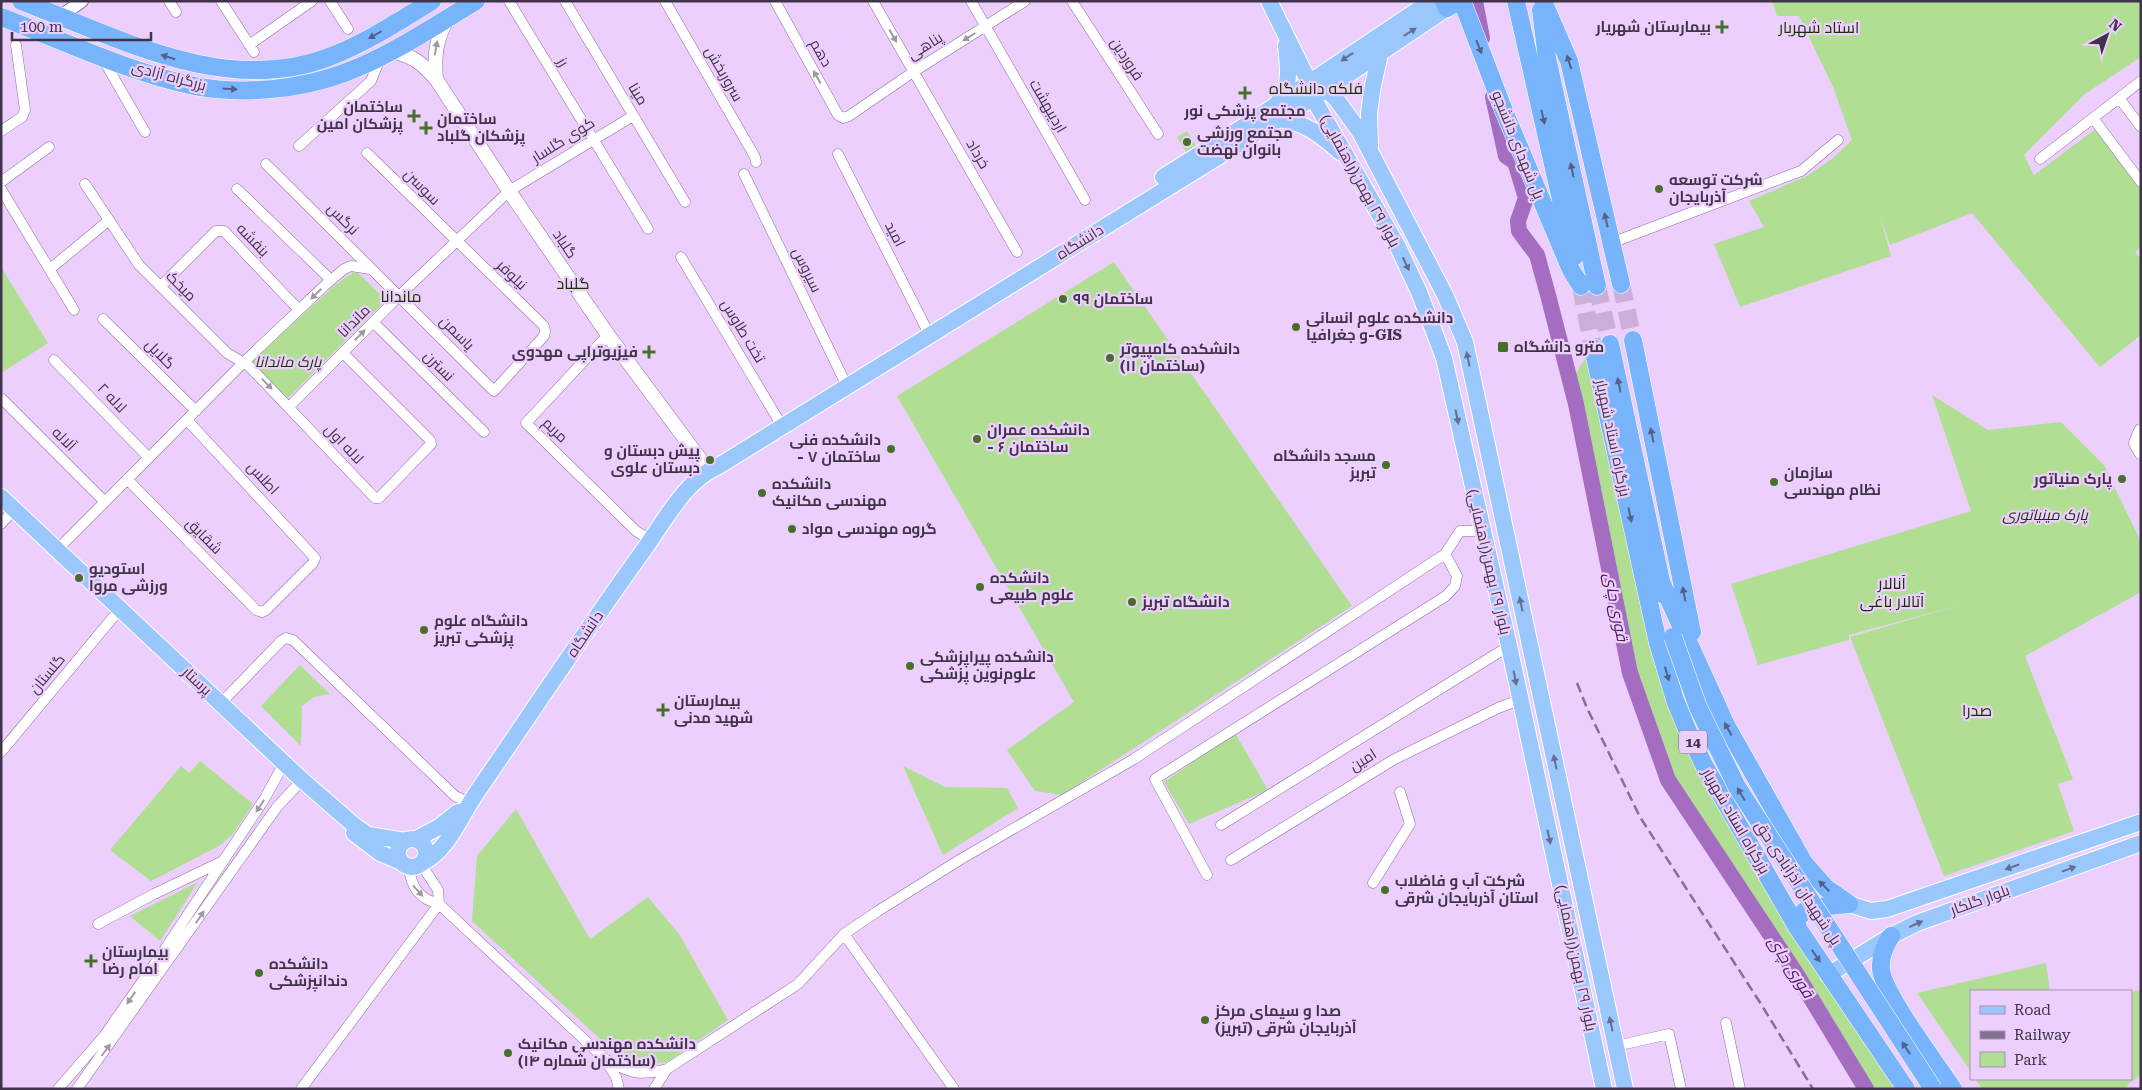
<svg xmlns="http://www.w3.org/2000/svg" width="2142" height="1090" font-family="'Roboto Serif',Cairo,serif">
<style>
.green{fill:#b0df93}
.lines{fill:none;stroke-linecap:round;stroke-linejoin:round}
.river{stroke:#a56dc1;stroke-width:16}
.trunk-tunnel{stroke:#cab0d8;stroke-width:18;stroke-dasharray:18 9;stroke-linecap:butt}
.minor-casing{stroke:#8d6c9e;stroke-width:11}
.tertiary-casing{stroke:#8d6c9e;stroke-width:14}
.secondary-casing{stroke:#8d6c9e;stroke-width:15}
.primary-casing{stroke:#fff;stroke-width:18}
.trunk-casing{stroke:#fff;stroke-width:19}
.minor{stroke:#fff;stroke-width:10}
.tertiary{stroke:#fff;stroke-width:12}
.secondary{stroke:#fff;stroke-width:14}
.primary{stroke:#9ac7fc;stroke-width:16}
.trunk{stroke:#78b4fb;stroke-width:18}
.rail{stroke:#84708f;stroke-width:2.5;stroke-dasharray:10 5;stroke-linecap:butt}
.trunk-bridge-casing{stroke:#fff;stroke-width:19;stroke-linecap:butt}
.trunk-bridge{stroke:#78b4fb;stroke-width:18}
.oneway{fill:#656e91}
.oneway2{fill:#546087}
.oneway3{fill:#a099a4}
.poi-dot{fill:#486f2a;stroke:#eccffc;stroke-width:2}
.labels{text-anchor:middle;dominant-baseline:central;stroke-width:4.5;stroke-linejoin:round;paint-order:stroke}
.shield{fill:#eccffc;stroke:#74627f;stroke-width:1}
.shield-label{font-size:14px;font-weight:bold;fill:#413349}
.poi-label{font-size:15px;font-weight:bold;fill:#413349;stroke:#eccffc;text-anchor:start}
.street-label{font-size:15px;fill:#413349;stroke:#eccffc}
.park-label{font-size:15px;font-style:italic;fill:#1b300a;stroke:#eccffc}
.neighbourhood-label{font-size:16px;fill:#173100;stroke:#eccffc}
.water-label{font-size:16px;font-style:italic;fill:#4a1260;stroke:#eccffc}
</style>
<rect width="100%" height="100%" fill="#eccffc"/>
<!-- green -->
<path class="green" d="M1772,1H2141V57L2085,94L2024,155L2034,175L2097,128L2141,189V247L2135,252L2141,259V335L2100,367L1972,213L1890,245L1880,217L1891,256L1740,307L1714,244L1764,227L1749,201L1807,176L1833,158L1852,140L1833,87L1799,16H1777Z
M1187,131L1197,147L1187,154L1177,137Z
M1114,262L1352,606L1062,795L1035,791L1007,750L1074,702L897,396Z
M1,267L48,343L1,373Z
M353,272L358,273L386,300L288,398L251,362L333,287Z
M1586,357L1594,378L1659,674L1900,1089H1870L1669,771L1634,674L1574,376Z
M1932,395L1988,430L2061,422L2104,465L2141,542V592L2025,656L2073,779L2058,784L2074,831L1944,876L1850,637L1960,605L1849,635V640L1758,665L1731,584L1971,511Z
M300,665L330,694L314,697L302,706L301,746L261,706Z
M1235,733L1268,790L1189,824L1164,782Z
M200,761L253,804L233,834L219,846L151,881L110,850L181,766L189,773Z
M903,766L945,787L1007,788L1018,808L943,855Z
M516,809L590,939L648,897L679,934L728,1020L667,1062L637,1065L611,1049L472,921L477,856Z
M198,882L160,941L130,916Z
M2046,963L2050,991H1971V1072L1917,993Z
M2141,990V1075L2128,1084L2127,1089H1982L1975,1079H2131V992Z"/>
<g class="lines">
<!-- river -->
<path class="river" d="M1475,1L1482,38
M1493,97L1506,156L1515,162L1526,198L1518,221L1519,231L1537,255L1548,295L1576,404L1630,673L1668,780L1797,975L1866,1089"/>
<!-- trunk-tunnel -->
<path class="trunk-tunnel" d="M1621,284L1633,340
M1581,286L1593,348
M1597,286L1610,344"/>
<defs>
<path id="minor" d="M169,1L176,12
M221,1L254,52
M330,1L348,29
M509,1L648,229
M565,1L685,202
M665,1L755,157L756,162
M775,1L838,115L843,118L849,116L913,72L1025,1
M873,1L1017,252
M971,1L1085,200
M1072,1L1158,134
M249,45L312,1
M103,59L145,132
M2119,98L2141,127
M2093,118L2141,182
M1,131L22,117L25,110L16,45
M299,146L371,81L381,56
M838,154L926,328
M2040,159L2141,81
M266,164L494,391L544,336L545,331L544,326L367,153
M744,174L844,380
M1,182L49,147
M85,184L139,265L227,353L249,366L375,498H379L428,447L431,444L430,440L343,353
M1,189L74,310
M237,189L331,280
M1611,243L1801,171L1838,140
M681,257L779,421
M50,269L108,221
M161,286L216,231H224L299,310
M103,319L196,411
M373,322L484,432
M608,335L526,423L636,531L651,540
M54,360L149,458
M1,398L105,502
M289,407L399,296L509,191L633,116
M127,479L256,610L262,612L266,610L313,563L315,558L187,420
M1,524L9,515
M57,550L244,362L324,286L344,269L351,266L370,269
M221,703L281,641L286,638L293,640L455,796L469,803
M1,752L115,615
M1221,825L1509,646
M1231,860L1393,760L1498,708L1519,700
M421,864L438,890L439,904
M409,867C411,887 419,899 439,904L604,1058L616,1077L619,1089
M1207,875L1155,779L1446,596L1455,586L1457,576L1445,554
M1373,883L1410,824L1400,792
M98,924L154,894L223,861
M844,934L954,1089
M1726,1023L1740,1089
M1616,1046L1669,1034L1681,1089
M607,1060C631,1074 640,1076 667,1069
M58,1089L104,1036L165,949L265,798L284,763
M77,1089L277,807L302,780
M301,1089L439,904
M654,1089L667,1069L798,984L844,934L878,911L961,859L1134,759L1445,554L1460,531H1482"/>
<path id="tertiary" d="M61,16L82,1"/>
<path id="secondary" d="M392,51C414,57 421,62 436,79L509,191L608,335L709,471
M436,79C434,54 436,41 447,19
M2141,431L2136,443L2141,452"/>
<path id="primary" d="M1269,1L1309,82L1313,98L1398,247L1419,292L1444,358L1509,646L1604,1089
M1316,85L1326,89L1337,100L1360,132L1445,295L1465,342L1625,1089
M1278,102C1292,85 1288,66 1286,45
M1277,119C1303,121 1321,135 1340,152
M1370,146L1369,113L1373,85L1381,50
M1163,177L1246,125L1431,1
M1,497L302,780L355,826L368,835L405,841
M354,833L380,853L401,862
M398 853a14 14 0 1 1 28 0a14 14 0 1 1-28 0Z
M416,839L439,827L458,812
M422,863C448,851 461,815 477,792C532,712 586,630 643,551C662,525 686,479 717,467L1313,98L1447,8
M1849,904L1871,911L1887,909L2141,822
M1828,975L1891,936L1917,923L2141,843"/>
<path id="trunk" d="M21,1C117,37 225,97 329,57C366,43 399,21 432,1
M1444,1L1447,8L1459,1
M1462,1L1504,111L1571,270L1581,286
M1516,1L1574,257
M1543,1L1569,61L1621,284
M1541,10L1547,58L1597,286
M1,17C61,40 131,73 194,86C242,95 300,90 347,72C392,55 434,26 476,1
M1633,340L1692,632
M1610,344L1664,595
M1593,348L1658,643L1675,700L1689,734L1704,765L1797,927L1906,1089
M1662,584L1726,725L1804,863L1826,888L1849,904
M1797,927V918L1808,908L1849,904
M1891,936C1885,946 1880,956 1881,969C1883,994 1937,1064 1953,1089"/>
</defs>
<!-- minor casing -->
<use href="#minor" class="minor-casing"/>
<!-- tertiary casing -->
<use href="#tertiary" class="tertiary-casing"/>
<!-- secondary casing -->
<use href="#secondary" class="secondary-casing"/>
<!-- primary casing -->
<use href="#primary" class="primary-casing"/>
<!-- trunk casing -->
<use href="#trunk" class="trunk-casing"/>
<!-- minor -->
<use href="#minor" class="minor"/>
<!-- tertiary -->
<use href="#tertiary" class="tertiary"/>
<!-- secondary -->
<use href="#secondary" class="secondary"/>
<!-- primary -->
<use href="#primary" class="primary"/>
<!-- trunk -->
<use href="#trunk" class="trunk"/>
<!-- rail -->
<path class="rail" d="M1577,683L1587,708L1640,817L1761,1004L1813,1089"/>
<defs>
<path id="trunk-bridge" d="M1673,637L1698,707L1737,787L1933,1089"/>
</defs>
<!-- trunk-bridge casing -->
<use href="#trunk-bridge" class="trunk-bridge-casing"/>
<!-- trunk-bridge -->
<use href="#trunk-bridge" class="trunk-bridge"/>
</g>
<!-- one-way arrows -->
<defs><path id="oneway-solid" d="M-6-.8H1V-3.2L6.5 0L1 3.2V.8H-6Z" transform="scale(1.25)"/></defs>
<g class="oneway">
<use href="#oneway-solid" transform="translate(1410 32) rotate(-32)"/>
<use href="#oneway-solid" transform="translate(1347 57) rotate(146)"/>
<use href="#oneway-solid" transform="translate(1406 264) rotate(65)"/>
<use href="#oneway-solid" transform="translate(1468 359) rotate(-102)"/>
<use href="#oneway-solid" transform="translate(1457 417) rotate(78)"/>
<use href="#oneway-solid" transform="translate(1521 604) rotate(-102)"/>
<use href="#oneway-solid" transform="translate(1515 678) rotate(79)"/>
<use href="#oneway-solid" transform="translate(1555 762) rotate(-102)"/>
<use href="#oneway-solid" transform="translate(1549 837) rotate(78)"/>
<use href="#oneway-solid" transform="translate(2012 867) rotate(161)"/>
<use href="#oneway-solid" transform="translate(2069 869) rotate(-20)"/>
<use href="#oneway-solid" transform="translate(1916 924) rotate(-24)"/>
<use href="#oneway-solid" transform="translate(1611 1024) rotate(-102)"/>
</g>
<g class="oneway2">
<use href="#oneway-solid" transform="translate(375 35) rotate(150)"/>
<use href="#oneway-solid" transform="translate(1479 47) rotate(69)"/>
<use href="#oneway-solid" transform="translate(168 57) rotate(-163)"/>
<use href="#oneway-solid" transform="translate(1569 62) rotate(-108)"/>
<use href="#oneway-solid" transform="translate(230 89) rotate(3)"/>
<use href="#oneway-solid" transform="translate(1543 117) rotate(77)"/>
<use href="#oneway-solid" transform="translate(1572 170) rotate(-102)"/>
<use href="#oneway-solid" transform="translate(1606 220) rotate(-103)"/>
<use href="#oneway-solid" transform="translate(1619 385) rotate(-102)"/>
<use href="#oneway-solid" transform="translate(1652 435) rotate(-102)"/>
<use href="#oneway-solid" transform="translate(1630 515) rotate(78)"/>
<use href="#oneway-solid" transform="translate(1684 594) rotate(-101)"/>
<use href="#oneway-solid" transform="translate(1667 674) rotate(74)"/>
<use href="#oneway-solid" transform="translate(1728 729) rotate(-119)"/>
<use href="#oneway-solid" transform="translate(1741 794) rotate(-121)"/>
<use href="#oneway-solid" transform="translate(1824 886) rotate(-135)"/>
<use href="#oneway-solid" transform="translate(1816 956) rotate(56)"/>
<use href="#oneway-solid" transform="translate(1906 1048) rotate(-123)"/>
</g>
<g class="oneway3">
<use href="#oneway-solid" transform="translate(893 36) rotate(60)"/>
<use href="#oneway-solid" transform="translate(969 37) rotate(148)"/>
<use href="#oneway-solid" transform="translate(436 48) rotate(-80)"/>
<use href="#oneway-solid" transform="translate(817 77) rotate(-119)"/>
<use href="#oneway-solid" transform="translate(316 294) rotate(136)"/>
<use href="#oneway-solid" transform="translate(360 335) rotate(-45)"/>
<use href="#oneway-solid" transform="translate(267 384) rotate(46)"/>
<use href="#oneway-solid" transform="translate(260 806) rotate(123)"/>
<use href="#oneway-solid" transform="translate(418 891) rotate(48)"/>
<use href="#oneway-solid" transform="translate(200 917) rotate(-56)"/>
<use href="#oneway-solid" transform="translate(131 998) rotate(125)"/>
<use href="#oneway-solid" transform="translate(106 1050) rotate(-53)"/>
</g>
<!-- markers -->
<g class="poi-dot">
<path d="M1719.5 19.5h5v5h5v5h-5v5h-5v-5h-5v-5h5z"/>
<path d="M1242.5 85.5h5v5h5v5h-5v5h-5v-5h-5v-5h5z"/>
<path d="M411.5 108.5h5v5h5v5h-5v5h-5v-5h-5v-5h5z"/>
<path d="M423.5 120.5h5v5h5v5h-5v5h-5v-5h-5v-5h5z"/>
<circle cx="1187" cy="142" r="5"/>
<circle cx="1659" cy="189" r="5"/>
<circle cx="1063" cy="299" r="5"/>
<circle cx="1296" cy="327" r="5"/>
<rect x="1497" y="341" width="12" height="12" rx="2.5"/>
<path d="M646.5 344.5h5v5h5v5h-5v5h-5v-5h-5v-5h5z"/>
<circle cx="1110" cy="358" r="5"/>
<circle cx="977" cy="439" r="5"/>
<circle cx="891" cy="449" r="5"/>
<circle cx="710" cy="460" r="5"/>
<circle cx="1386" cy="465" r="5"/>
<circle cx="2122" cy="479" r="5"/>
<circle cx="1774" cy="482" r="5"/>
<circle cx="762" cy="493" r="5"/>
<circle cx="792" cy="529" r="5"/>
<circle cx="79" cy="578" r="5"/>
<circle cx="980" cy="587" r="5"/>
<circle cx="1132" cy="602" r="5"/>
<circle cx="424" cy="630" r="5"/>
<circle cx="910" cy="666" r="5"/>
<path d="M660.5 702.5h5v5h5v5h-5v5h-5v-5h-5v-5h5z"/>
<circle cx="1385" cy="890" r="5"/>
<path d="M88.5 953.5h5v5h5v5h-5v5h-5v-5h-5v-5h5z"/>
<circle cx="259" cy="973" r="5"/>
<circle cx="1205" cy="1020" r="5"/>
<circle cx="508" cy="1053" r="5"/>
</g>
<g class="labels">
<!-- shield labels -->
<rect class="shield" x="1679" y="730.5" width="28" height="23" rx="4"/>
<g class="shield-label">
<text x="1693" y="742">14</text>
</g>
<!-- poi labels -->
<g class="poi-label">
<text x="1711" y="27" text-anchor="end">بیمارستان شهریار</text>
<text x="403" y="107" text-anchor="end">ساختمان<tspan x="403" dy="17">پزشکان امین</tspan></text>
<text x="1245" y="111" text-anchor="middle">مجتمع پزشکی نور</text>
<text x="437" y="119">ساختمان<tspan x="437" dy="17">پزشکان گلباد</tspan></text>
<text x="1197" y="133">مجتمع ورزشی<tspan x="1197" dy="17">بانوان نهضت</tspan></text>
<text x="1669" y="180">شرکت توسعه<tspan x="1669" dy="17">آذربایجان</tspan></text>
<text x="1073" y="299">ساختمان ۹۹</text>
<text x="1306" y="318">دانشکده علوم انسانی<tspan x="1306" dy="17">و جغرافیا-GIS</tspan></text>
<text x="1514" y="347">مترو دانشگاه</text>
<text x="1120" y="349">دانشکده کامپیوتر<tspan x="1120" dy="17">(ساختمان ۱۱)</tspan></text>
<text x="638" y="352" text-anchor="end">فیزیوتراپی مهدوی</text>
<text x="987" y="430">دانشکده عمران<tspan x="987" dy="17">- ساختمان ۶</tspan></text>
<text x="881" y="440" text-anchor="end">دانشکده فنی<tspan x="881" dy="17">- ساختمان ۷</tspan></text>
<text x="700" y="451" text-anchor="end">پیش دبستان و<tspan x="700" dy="17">دبستان علوی</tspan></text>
<text x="1376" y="456" text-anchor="end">مسجد دانشگاه<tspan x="1376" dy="17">تبربز</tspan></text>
<text x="1784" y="473">سازمان<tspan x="1784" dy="17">نظام مهندسی</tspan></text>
<text x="2112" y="479" text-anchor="end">پارک منیاتور</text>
<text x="772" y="484">دانشکده<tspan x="772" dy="17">مهندسی مکانیک</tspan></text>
<text x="802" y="529">گروه مهندسی مواد</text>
<text x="89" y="569">استودیو<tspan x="89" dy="17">ورزشی مروا</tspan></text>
<text x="990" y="578">دانشکده<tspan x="990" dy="17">علوم طبیعی</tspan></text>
<text x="1142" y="602">دانشگاه تبریز</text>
<text x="434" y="621">دانشگاه علوم<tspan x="434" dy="17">پزشکی تبریز</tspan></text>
<text x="920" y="657">دانشکده پیراپزشکی<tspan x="920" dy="17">علوم‌نوین پزشکی</tspan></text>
<text x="674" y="701">بیمارستان<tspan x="674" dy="17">شهید مدنی</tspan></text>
<text x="1395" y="881">شرکت آب و فاضلاب<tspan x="1395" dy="17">استان آذربایجان شرقی</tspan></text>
<text x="102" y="952">بیمارستان<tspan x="102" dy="17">امام رضا</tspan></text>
<text x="269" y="964">دانشکده<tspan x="269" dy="17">دندانپزشکی</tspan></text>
<text x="1215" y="1011">صدا و سیمای مرکز<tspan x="1215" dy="17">آذربایجان شرقی (تبریز)</tspan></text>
<text x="518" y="1044">دانشکده مهندسی مکانیک<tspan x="518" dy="17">(ساختمان شماره ۱۴)</tspan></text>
</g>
<!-- street labels -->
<g class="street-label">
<text transform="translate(925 46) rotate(-32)">پناهی</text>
<text transform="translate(821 53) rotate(61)">دهم</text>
<text transform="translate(1127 59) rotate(57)">فروردین</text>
<text transform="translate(563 62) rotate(59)">رز</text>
<text transform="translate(724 74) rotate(60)">سروربخش</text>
<text transform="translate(169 76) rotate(15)">بزرگراه آزادی</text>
<text transform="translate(638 94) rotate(59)">مینا</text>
<text transform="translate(1048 106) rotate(60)">اردیبهشت</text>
<text transform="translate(563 140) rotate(-32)">کوی گلسار</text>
<text transform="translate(1518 145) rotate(68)">پل شهدای دانشجو</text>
<text transform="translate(978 154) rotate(60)">خرداد</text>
<text transform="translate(1360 181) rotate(61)">بلوار ٢٩ بهمن(راهنمایی)</text>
<text transform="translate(422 187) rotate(45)">سوسن</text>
<text transform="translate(343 219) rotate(45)">نرگس</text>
<text transform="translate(895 234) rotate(63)">امید</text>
<text transform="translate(253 240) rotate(46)">بنفشه</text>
<text transform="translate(1080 242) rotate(-32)">دانشگاه</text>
<text transform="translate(565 244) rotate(56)">گلباد</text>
<text transform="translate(807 270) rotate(64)">سیروس</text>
<text transform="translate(512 275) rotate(44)">نیلوفر</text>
<text transform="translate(181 286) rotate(45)">میخک</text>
<text transform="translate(354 321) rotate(-45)">ماندانا</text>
<text transform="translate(743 331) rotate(59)">تخت طاوس</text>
<text transform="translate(457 333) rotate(45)">یاسمن</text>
<text transform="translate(160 354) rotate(45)">گلایل</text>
<text transform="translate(439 366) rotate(45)">نسترن</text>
<text transform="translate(112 398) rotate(46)">لاله ۲</text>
<text transform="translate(555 430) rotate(44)">مریم</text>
<text transform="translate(1613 438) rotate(78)">بزرگراه استاد شهریار</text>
<text transform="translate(64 439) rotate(45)">آلاله</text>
<text transform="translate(344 444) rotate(46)">لاله اول</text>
<text transform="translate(263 478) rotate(47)">اطلس</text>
<text transform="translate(204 536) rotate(45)">شقایق</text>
<text transform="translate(1489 562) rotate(77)">بلوار ٢٩ بهمن(راهنمایی)</text>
<text transform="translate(585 634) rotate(-56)">دانشگاه</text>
<text transform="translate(47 674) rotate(-50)">گلستان</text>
<text transform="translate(197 681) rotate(43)">پرستار</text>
<text transform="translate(1363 760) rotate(-32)">امین</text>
<text transform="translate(1736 821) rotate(60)">بزرگراه استاد شهریار</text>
<text transform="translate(1798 883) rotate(57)">پل شهیدان آذرآبادی حق</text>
<text transform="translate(1980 900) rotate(-20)">بلوار گلکار</text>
<text transform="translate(1576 958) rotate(78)">بلوار ٢٩ بهمن(راهنمایی)</text>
</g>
<!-- park labels -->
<g class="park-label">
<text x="288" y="362">پارک ماندانا</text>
<text x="2045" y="515">پارک مینیاتوری</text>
</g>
<!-- neighbourhood labels -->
<g class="neighbourhood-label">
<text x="1819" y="27">استاد شهریار</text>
<text x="1316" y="88">فلکه دانشگاه</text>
<text x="573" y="283">گلباد</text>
<text x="401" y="296">ماندانا</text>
<text x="1892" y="583">آنالار<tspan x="1892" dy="18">آتالار باغی</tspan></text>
<text x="1977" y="710">صدرا</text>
</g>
<!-- water labels -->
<g class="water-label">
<text transform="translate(1616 607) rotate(79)">قوری چای</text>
<text transform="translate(1791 967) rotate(57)">قوری چای</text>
</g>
</g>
<!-- border -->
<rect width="2142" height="1090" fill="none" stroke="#413349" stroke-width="5"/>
<!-- legend -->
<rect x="1970" y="990" width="162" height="90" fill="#eccffc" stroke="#a891b4"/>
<rect x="1980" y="1006" width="25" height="8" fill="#9ac7fc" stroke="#a891b4"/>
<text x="2014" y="1015" font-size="15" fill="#413349">Road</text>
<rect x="1980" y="1031" width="25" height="8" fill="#84708f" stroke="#a891b4"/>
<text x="2014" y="1040" font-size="15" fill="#413349">Railway</text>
<rect x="1980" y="1052" width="25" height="15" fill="#b0df93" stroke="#a891b4"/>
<text x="2014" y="1065" font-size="15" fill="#413349">Park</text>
<!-- north arrow -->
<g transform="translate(2107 35) rotate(40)" stroke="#eccffc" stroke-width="4" paint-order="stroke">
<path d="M0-4L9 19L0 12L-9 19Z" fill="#413349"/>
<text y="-8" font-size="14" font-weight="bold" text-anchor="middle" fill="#413349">N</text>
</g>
<!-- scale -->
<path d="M12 32v8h139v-8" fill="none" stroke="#413349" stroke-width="2.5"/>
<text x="20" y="32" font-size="15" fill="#413349" stroke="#eccffc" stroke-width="4" paint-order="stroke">100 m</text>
</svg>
